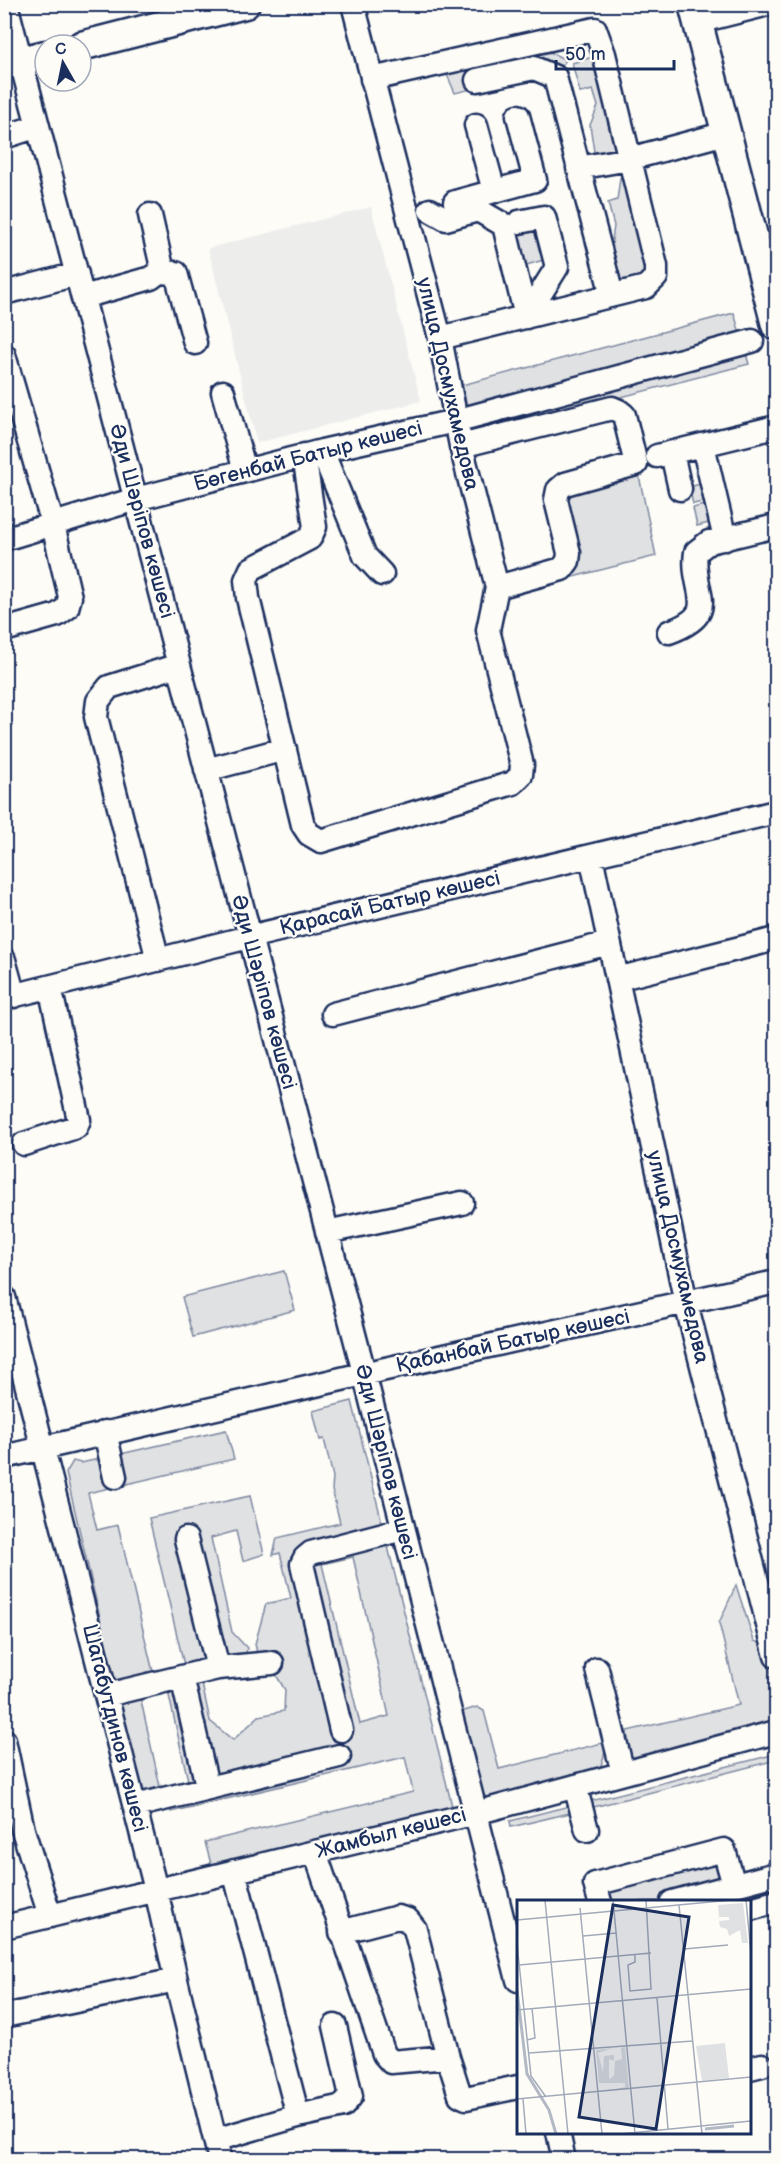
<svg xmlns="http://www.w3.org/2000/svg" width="781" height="2164" font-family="'Balsamiq Sans',sans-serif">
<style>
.built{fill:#edeeec}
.green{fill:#e0e1e3;stroke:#7e88a0;stroke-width:1.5;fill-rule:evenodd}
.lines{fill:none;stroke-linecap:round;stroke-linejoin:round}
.minor-casing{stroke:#1b2f5e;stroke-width:27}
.major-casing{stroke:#1b2f5e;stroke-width:33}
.minor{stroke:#fdfcf7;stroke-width:22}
.major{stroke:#fdfcf7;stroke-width:28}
.labels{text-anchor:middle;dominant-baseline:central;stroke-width:4.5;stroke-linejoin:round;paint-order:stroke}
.street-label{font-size:21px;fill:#1b2f5e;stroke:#fdfcf7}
.inset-river{fill:none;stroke:#b3b8c5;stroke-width:3}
.inset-road{fill:none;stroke:#a3aaba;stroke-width:1.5}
.view{fill:#1b2f5e;fill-opacity:0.15;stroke:#1b2f5e;stroke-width:3}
.inset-edge{fill:none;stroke:#1b2f5e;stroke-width:3}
</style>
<rect width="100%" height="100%" fill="#fdfcf7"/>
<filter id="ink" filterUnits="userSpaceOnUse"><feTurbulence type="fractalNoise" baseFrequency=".0167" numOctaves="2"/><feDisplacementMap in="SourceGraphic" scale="12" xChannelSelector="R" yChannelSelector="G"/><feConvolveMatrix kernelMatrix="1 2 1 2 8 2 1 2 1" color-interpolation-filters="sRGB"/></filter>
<g filter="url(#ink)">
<!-- built -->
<path class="built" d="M371,207L421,401L257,443L208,248Z"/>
<!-- green -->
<path class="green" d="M548,51L566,60L551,79L534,73L533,56Z
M504,56L502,82L455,93L445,70Z
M596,56L622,153L595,158L590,125L598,106L593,90L580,93L572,63Z
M638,166L650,278L626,285L615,273L611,247L614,226L608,203L617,200L620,178Z
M538,229L547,259L523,266L515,236Z
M734,313L749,364L474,435L462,385Z
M638,471L656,556L561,580L566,506L569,489Z
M704,483L708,501L693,504L689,487Z
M708,504L713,522L697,526L693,508Z
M284,1271L295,1310L193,1337L182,1297Z
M352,1401L453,1810L211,1864L205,1842L413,1792L405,1757L171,1812L161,1791L147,1797L138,1779L66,1473L73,1461L81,1463L226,1430L234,1459L88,1493L97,1530L118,1525L153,1672L184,1665L149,1518L250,1496L264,1554L243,1561L236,1531L211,1538L232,1632L247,1648C242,1679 227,1676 202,1684L210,1721L233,1740L259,1716L284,1711L285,1690L275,1673L258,1657L255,1644L266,1604L291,1598L280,1553L273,1555L277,1538L340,1523L332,1490L333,1477L324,1439L320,1440L313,1411ZM353,1557L389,1716L360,1724L322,1564ZM168,1691L189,1785L161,1791L140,1696Z
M736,1585L754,1641L763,1644L776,1692V1721L630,1759L627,1731L739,1705L719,1623Z
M477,1707L484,1711L499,1769L606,1742L604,1756L599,1771L499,1797L488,1798L482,1794L458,1713Z
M776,1754V1760L586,1809L587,1802Z
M573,1805L578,1811L511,1827L510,1821Z
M724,1850L734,1885L672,1901L600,1902L595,1884Z"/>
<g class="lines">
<defs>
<path id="minor" d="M6,4L360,1357L518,1980
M697,22L768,4
M372,79L595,29L604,54L656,266V277L646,287L440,338
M477,80L534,68L555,77L612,295
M476,125L494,191
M4,137L38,126
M578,168L629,159L726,133
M455,202L535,180L518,116
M430,210L446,219L478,210L504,225L526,317L557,267L544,217L519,222
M159,272L176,273L195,343
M4,293L77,274
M83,297L151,278L159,272L161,263L150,215
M4,355L53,525L70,597L67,608L57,615L4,630
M223,392L245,471
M703,445L725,539
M461,446L612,408L619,411L624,415L636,464L565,484L558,490L556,500L569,553L568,561L562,569L497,587
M322,451L365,556L382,574
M672,453L680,489
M304,455L315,527L310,538L251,569L246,580L248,598L303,825L309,834L321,841L513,783L521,775L522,765L488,630L497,587L461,446L440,338L353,4
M657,456L776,427
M4,539L136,499L322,451L455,421L752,341
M669,632C724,612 690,593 696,552L709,542L776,526
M206,770L285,749
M591,856L686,1303L776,1656
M4,960L14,996
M158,960L96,717L98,701L109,687L179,665
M617,979L776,939
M4,998L249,937L776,812
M333,1014L609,943
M24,1144L76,1127L79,1120L50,987
M327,1232L462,1203
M4,1297L156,1890L176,1980L220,2160
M105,1432L115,1477
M4,1457L363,1374L776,1282
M186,1539L218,1668
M597,1669L623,1773
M182,1677L205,1777
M107,1695L218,1668L272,1663
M341,1730L302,1564L305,1558L311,1553L403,1529
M4,1740L23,1830L50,1916
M575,1786L587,1830
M135,1806L339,1756
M315,1852L384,2054L391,2062L448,2057
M234,1871L298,2116
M600,1902L595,1884L724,1850L734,1885
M672,1902L776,1874
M750,1909L776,1902
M4,1927L476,1813L776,1732
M341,1932L398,1917L408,1920L415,1929L448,2057L460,2095L466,2098L518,2087
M4,2016L176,1980
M750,2068L762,2065
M558,2132L564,2160
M215,2140L298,2116L343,2106L351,2096L335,2026"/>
<path id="major" d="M693,4L776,325
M81,46L245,4
M4,65L45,55"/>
</defs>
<!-- minor casing -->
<use href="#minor" class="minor-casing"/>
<!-- major casing -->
<use href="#major" class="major-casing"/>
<!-- minor -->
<use href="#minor" class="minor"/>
<!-- major -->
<use href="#major" class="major"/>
</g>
</g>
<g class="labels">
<!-- street labels -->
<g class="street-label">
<text transform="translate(448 384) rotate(77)">улица Досмухамедова</text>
<text transform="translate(308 456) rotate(-14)">Бөгенбай Батыр көшесі</text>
<text transform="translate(142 521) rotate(75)">Әди Шәріпов көшесі</text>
<text transform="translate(390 903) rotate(-13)">Қарасай Батыр көшесі</text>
<text transform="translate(264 992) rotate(75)">Әди Шәріпов көшесі</text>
<text transform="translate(678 1257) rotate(77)">улица Досмухамедова</text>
<text transform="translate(513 1341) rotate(-12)">Қабанбай Батыр көшесі</text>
<text transform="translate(386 1462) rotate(76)">Әди Шәріпов көшесі</text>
<text transform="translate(115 1728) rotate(76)">Шагабутдинов көшесі</text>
<text transform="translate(391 1833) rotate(-14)">Жамбыл көшесі</text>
</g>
</g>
<!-- overview -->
<g transform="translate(517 1900)">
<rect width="234" height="234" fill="#fdfcf7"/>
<path d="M226,3L231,43H225L223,30L212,36L210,29L203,27L202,21L212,20V17H202L201,5ZM208,143L212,178L185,181L179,146ZM108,147L112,189L87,191L108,187V183H82L79,150L96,148L81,153L86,172L87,156L97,155V161L92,159V179L97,176L98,161L105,159L104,148Z" fill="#e0e1e3"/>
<path class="inset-river" d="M0,90L10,174L32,210L39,234M188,229L217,226"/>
<path class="inset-road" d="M28,0L51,234M96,0L118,234M229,0L234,54M162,5L185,234M63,8L85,234M0,20L215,0M66,36L99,33M0,44L14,176L29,197M167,49L211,45M118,54V62L111,65L113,91L134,89L129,0M2,65L134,53M140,98L151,229M0,110L234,89M0,127V154M10,140L18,138L15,108M12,153L176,141M0,199L234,177M6,199L9,234M103,234L234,221"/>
<path class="view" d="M96,5L172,17L139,229L62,217Z"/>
<rect width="234" height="234" class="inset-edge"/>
</g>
<!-- margin -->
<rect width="781" height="2164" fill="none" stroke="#fdfcf7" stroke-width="24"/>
<rect x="12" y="12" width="757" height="2140" fill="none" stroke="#1b2f5e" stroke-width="2" filter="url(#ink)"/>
<!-- north arrow -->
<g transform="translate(63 63) rotate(351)"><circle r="28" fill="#fdfcf7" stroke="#a3aaba" stroke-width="1.5"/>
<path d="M0-4.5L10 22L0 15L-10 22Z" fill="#1b2f5e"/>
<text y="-9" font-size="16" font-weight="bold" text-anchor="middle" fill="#1b2f5e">С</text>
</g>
<!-- scale -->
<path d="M556 60v9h118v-9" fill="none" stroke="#1b2f5e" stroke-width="3"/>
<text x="565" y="60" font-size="18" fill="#1b2f5e" stroke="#fdfcf7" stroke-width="4.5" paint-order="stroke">50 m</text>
</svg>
